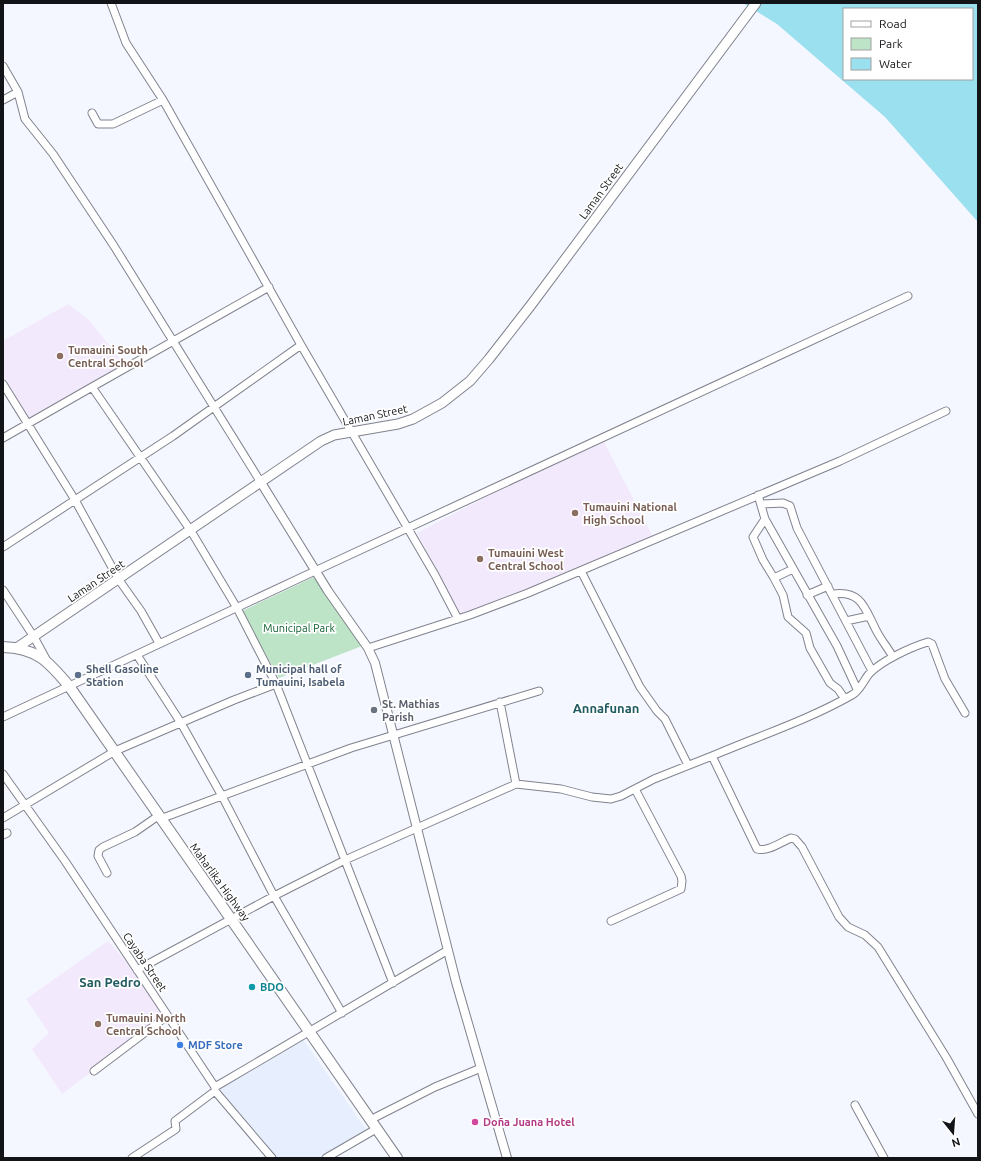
<svg xmlns="http://www.w3.org/2000/svg" width="981" height="1161" font-family="Ubuntu,sans-serif">
<style>
.built{fill:#e7eefe}
.education{fill:#f3e9fd}
.green{fill:#bde4c7}
.water{fill:#9ae0ef;fill-rule:evenodd}
.lines{fill:none;stroke-linecap:round;stroke-linejoin:round}
.minor-casing{stroke:#80838c;stroke-width:9}
.tertiary-casing{stroke:#80838c;stroke-width:10}
.secondary-casing{stroke:#80838c;stroke-width:11}
.primary-casing{stroke:#80838c;stroke-width:12}
.minor{stroke:#fff;stroke-width:7}
.tertiary{stroke:#fff;stroke-width:8}
.secondary{stroke:#fff;stroke-width:9}
.primary{stroke:#fff;stroke-width:10}
.education-dot{fill:#8d6e63;stroke:#fff;stroke-width:1.5}
.service-dot{fill:#5c6f8a;stroke:#fff;stroke-width:1.5}
.worship-dot{fill:#6b7280;stroke:#fff;stroke-width:1.5}
.culture-dot{fill:#0f9aa8;stroke:#fff;stroke-width:1.5}
.shop-dot{fill:#3f7fe0;stroke:#fff;stroke-width:1.5}
.hotel-dot{fill:#d1479c;stroke:#fff;stroke-width:1.5}
.labels{text-anchor:middle;dominant-baseline:central;stroke-width:3.5;stroke-linejoin:round;paint-order:stroke}
.street-label{font-size:11px;fill:#121417;stroke:#fff}
.education-label{font-size:11px;font-weight:bold;fill:#785e54;stroke:#fff;text-anchor:start}
.park-label{font-size:11px;fill:#136033;stroke:#fff}
.service-label{font-size:11px;font-weight:bold;fill:#4e5e75;stroke:#fff;text-anchor:start}
.worship-label{font-size:11px;font-weight:bold;fill:#5b616d;stroke:#fff;text-anchor:start}
.culture-label{font-size:11px;font-weight:bold;fill:#0d838f;stroke:#fff;text-anchor:start}
.shop-label{font-size:11px;font-weight:bold;fill:#366cbe;stroke:#fff;text-anchor:start}
.hotel-label{font-size:11px;font-weight:bold;fill:#b23c85;stroke:#fff;text-anchor:start}
.quarter-label{font-size:13px;font-weight:bold;fill:#215b61;stroke:#fff}
</style>
<rect width="100%" height="100%" fill="#f4f7ff"/>
<!-- built -->
<path class="built" d="M302,1038L368,1132L323,1158H274L246,1125L218,1087Z"/>
<!-- education -->
<path class="education" d="M68,304L89,320L124,364L31,422L3,375V341Z
M604,442L653,537L542,585L460,615L417,533L499,490Z
M108,941L140,977L166,1015L62,1094L32,1049L49,1033L26,999Z"/>
<!-- green -->
<path class="green" d="M316,576L362,646L279,678L242,611Z"/>
<!-- water -->
<path class="water" d="M743,3H978V222L885,117L777,24ZM844,9H972V79H844Z"/>
<g class="lines">
<defs>
<path id="minor" d="M111,3L126,43L163,100L301,345L435,575L458,619
M3,66L18,92L25,119L53,154L114,246L260,481
M3,100L18,92
M92,113L98,124H113L163,100
M3,384L75,500L119,580L141,611L159,643
M92,387L269,287
M3,438L92,387L191,531L237,608L276,684L393,983
M758,495L765,519L837,646L857,689
M762,504L783,503L790,506L797,528L872,671
M765,519L753,537L763,560L774,578L793,569
M3,547L173,436L301,345
M581,571L640,687L657,711L665,719L688,765
M774,578L783,595L788,617L806,633L810,648L830,683L838,689L845,699
M3,590L34,637L47,661
M833,594C862,590 865,609 876,630C881,640 888,648 893,657
M807,595L828,586
M846,621L869,616
M368,648L470,615L528,593L840,461L946,411
M137,655L181,723L222,796L274,896L342,1013
M500,702L516,784
M3,717L315,571L908,296
M712,756C759,736 808,720 852,695C859,692 864,680 869,674C881,661 911,647 928,642L932,644L945,679L965,713
M3,774L65,861L215,1087V1091L272,1158
M3,818L115,751L234,700L276,684
M160,819L351,748L539,691
M3,835L7,833
M107,873L98,856L99,850L103,847L135,832L158,816
M611,921L681,889L682,881L681,876L635,789
M137,970L274,896L345,860L516,784L561,789L592,797L611,799L621,796L654,779L712,756L757,849C768,852 781,842 791,838L795,839L802,847L839,917L848,927L865,935L878,947L946,1057L978,1114
M94,1071L167,1016
M215,1087L448,950
M855,1105L884,1158
M370,1120L435,1087L481,1068
M132,1158L176,1129L175,1121L215,1091
M326,1158L376,1129"/>
<path id="tertiary" d="M260,481L328,591L368,648L375,663L456,982L507,1158"/>
<path id="secondary" d="M18,647L321,441L334,435L398,424L413,419L442,403L470,381L489,359L531,305L756,3"/>
<path id="primary" d="M3,647C37,648 49,662 69,686L397,1158"/>
</defs>
<!-- minor casing -->
<use href="#minor" class="minor-casing"/>
<!-- tertiary casing -->
<use href="#tertiary" class="tertiary-casing"/>
<!-- secondary casing -->
<use href="#secondary" class="secondary-casing"/>
<!-- primary casing -->
<use href="#primary" class="primary-casing"/>
<!-- minor -->
<use href="#minor" class="minor"/>
<!-- tertiary -->
<use href="#tertiary" class="tertiary"/>
<!-- secondary -->
<use href="#secondary" class="secondary"/>
<!-- primary -->
<use href="#primary" class="primary"/>
</g>
<!-- markers -->
<g class="education-dot">
<circle cx="60" cy="356" r="4"/>
<circle cx="575" cy="513" r="4"/>
<circle cx="480" cy="559" r="4"/>
<circle cx="98" cy="1024" r="4"/>
</g>
<g class="service-dot">
<circle cx="78" cy="675" r="4"/>
<circle cx="248" cy="675" r="4"/>
</g>
<circle class="worship-dot" cx="374" cy="710" r="4"/>
<circle class="culture-dot" cx="252" cy="987" r="4"/>
<circle class="shop-dot" cx="180" cy="1045" r="4"/>
<circle class="hotel-dot" cx="475" cy="1122" r="4"/>
<g class="labels">
<!-- street labels -->
<g class="street-label">
<text transform="translate(601 191) rotate(-54)">Laman Street</text>
<text transform="translate(375 415) rotate(-12)">Laman Street</text>
<text transform="translate(96 581) rotate(-34)">Laman Street</text>
<text transform="translate(220 882) rotate(54)">Maharlika Highway</text>
<text transform="translate(145 962) rotate(56)">Cayaba Street</text>
</g>
<!-- education labels -->
<g class="education-label">
<text x="68" y="350">Tumauini South<tspan x="68" dy="13">Central School</tspan></text>
<text x="583" y="507">Tumauini National<tspan x="583" dy="13">High School</tspan></text>
<text x="488" y="553">Tumauini West<tspan x="488" dy="13">Central School</tspan></text>
<text x="106" y="1018">Tumauini North<tspan x="106" dy="13">Central School</tspan></text>
</g>
<!-- park labels -->
<g class="park-label">
<text x="299" y="628">Municipal Park</text>
</g>
<!-- service labels -->
<g class="service-label">
<text x="86" y="669">Shell Gasoline<tspan x="86" dy="13">Station</tspan></text>
<text x="256" y="669">Municipal hall of<tspan x="256" dy="13">Tumauini, Isabela</tspan></text>
</g>
<!-- worship labels -->
<g class="worship-label">
<text x="382" y="704">St. Mathias<tspan x="382" dy="13">Parish</tspan></text>
</g>
<!-- culture labels -->
<g class="culture-label">
<text x="260" y="987">BDO</text>
</g>
<!-- shop labels -->
<g class="shop-label">
<text x="188" y="1045">MDF Store</text>
</g>
<!-- hotel labels -->
<g class="hotel-label">
<text x="483" y="1122">Doña Juana Hotel</text>
</g>
<!-- quarter labels -->
<g class="quarter-label">
<text x="606" y="708">Annafunan</text>
<text x="110" y="982">San Pedro</text>
</g>
</g>
<!-- border -->
<rect width="981" height="1161" fill="none" stroke="#121417" stroke-width="8"/>
<!-- legend -->
<rect x="843" y="8" width="130" height="72" fill="#ffffff" stroke="#a0a1a2"/>
<rect x="851" y="21" width="20" height="6" fill="#ffffff" stroke="#a0a1a2"/>
<text x="879" y="28" font-size="12" fill="#121417">Road</text>
<rect x="851" y="38" width="20" height="12" fill="#bde4c7" stroke="#a0a1a2"/>
<text x="879" y="48" font-size="12" fill="#121417">Park</text>
<rect x="851" y="58" width="20" height="12" fill="#9ae0ef" stroke="#a0a1a2"/>
<text x="879" y="68" font-size="12" fill="#121417">Water</text>
<!-- north arrow -->
<g transform="translate(953 1133) rotate(163)" stroke="#ffffff" stroke-width="3" paint-order="stroke">
<path d="M0-3L7 15L0 10L-7 15Z" fill="#121417"/>
<text y="-6" font-size="11" font-weight="bold" text-anchor="middle" fill="#121417">N</text>
</g>
</svg>
